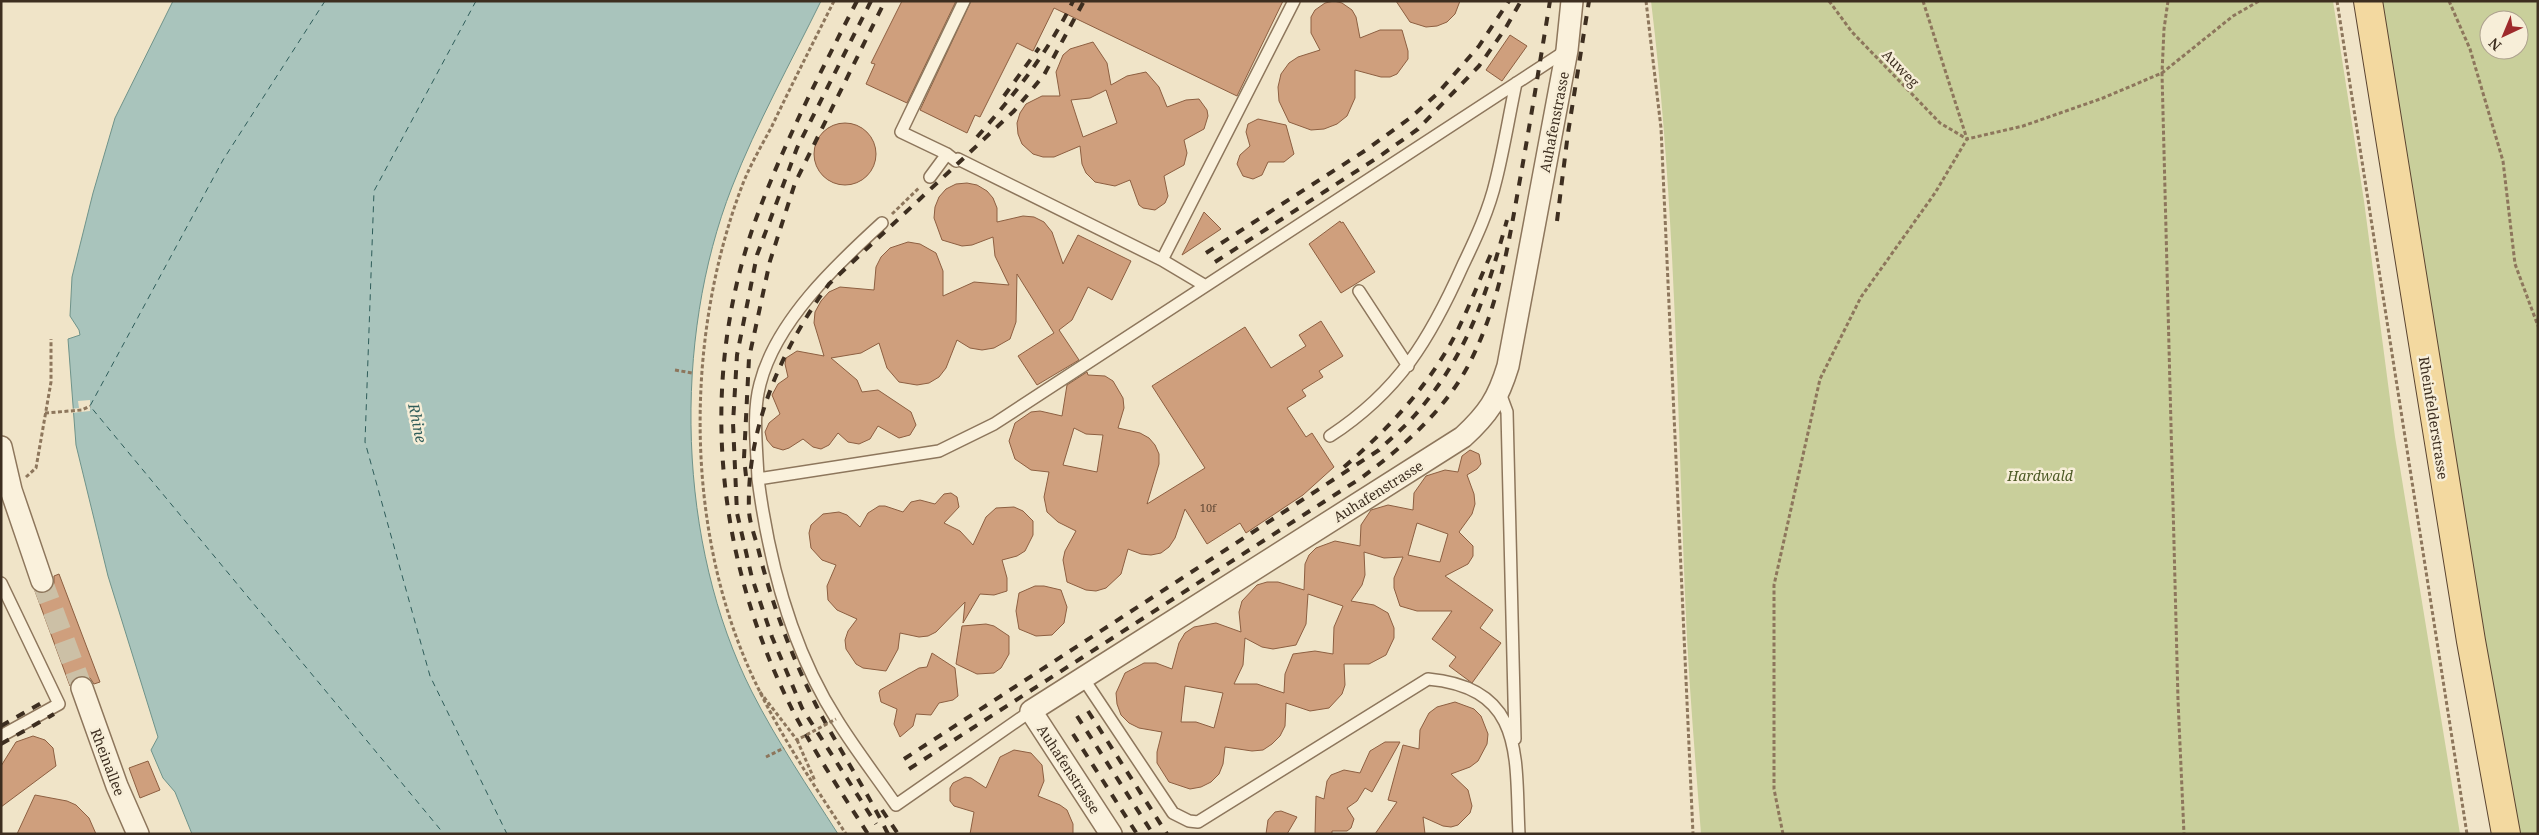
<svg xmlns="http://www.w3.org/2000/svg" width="2539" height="835" font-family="'Noto Serif',serif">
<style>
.green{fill:#c9cf9b;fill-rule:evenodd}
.water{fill:#a9c4bc;stroke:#6f938a}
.pier{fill:#f0e4c8}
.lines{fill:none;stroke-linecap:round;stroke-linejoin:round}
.ferry{stroke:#2f5d5a;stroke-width:1;stroke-dasharray:6 5;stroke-linecap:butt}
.building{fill:#cf9f7d;stroke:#8d5f41;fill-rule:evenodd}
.minor-tunnel{stroke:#ccc0a6;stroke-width:21;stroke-dasharray:21 11;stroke-linecap:butt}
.service-casing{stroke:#8d765c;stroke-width:14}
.minor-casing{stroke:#8d765c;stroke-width:24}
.primary-casing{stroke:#5b4430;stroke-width:30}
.path{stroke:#8d765c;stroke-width:3;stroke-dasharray:4 2.5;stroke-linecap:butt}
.service{stroke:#faf1dc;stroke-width:11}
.minor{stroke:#faf1dc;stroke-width:21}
.primary{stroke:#f3d9a0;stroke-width:28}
.rail{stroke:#3d2e20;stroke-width:4;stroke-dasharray:9 9;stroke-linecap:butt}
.path-bridge{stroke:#8d765c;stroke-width:3;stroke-dasharray:4 2.5;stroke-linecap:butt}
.labels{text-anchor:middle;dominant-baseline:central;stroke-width:5;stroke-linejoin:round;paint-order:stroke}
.number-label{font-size:11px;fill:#624a37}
.street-label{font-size:14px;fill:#3d2e20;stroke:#f7eed8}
.park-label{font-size:14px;font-style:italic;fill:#4d5a26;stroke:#f7eed8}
.water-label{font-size:15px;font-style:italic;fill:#2f5d5a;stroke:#f7eed8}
</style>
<rect width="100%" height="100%" fill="#f0e4c8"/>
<!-- green -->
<path class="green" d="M1651,1H2333L2364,201L2395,437L2460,834H1701C1695,754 1688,675 1685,595C1677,397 1675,198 1651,1Z
M2376,1H2538V834H2514ZM2489,20H2519V50H2489Z"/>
<!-- water -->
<path class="water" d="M173,1H821C791,62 757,123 732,187C672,340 677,544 752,692C777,741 808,787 838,834H192L175,792L163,778L151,750L158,737L108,576L76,445L68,339L80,335L79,330L70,316L72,277L93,193L115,118Z"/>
<!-- pier -->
<path class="pier" d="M90,400V411L71,413V409L79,408L78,401Z"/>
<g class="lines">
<!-- ferry -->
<path class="ferry" d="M325,1L223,160L90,406L444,834
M476,1L374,191L365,442L430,676L507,834"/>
</g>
<!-- building -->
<path class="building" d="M902,1H956L907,103L866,84L875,64L871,63Z
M971,1H1283L1237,96L1054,8L1033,51L1017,43L980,117L975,115L967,133L920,110Z
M1334,1L1342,3L1352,10L1356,17L1360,38L1380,30H1402L1408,51V59L1397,74L1390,77H1381L1355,70V98L1347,116L1337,124L1324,129L1311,130L1289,122L1279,101L1278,87L1281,74L1289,63L1298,57L1320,50L1311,33V17L1315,10L1325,3Z
M1396,1H1460L1455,14L1447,22L1437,26L1426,27L1410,22Z
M1510,35L1527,46L1502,81L1486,70Z
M1093,42L1107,63L1111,85L1127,76L1146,72L1159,87L1167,107L1186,100L1199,99L1207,110L1208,116L1204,129L1184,140L1187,153L1184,165L1164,176L1168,196L1165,203L1155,210L1143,208L1139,205L1130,180L1115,186L1095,182L1086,173L1082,164L1080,146L1054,157H1043L1033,154L1022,144L1018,134L1017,123L1020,113L1026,104L1042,96H1060L1056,72L1063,55L1070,49ZM1106,90L1117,123L1083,137L1071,100L1090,98Z
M1258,119L1286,125L1294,154L1284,162H1268L1262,175L1253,179L1243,176L1237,164L1240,155L1250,146L1246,132L1248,124Z
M814 154a31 31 0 1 1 62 0a31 31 0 1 1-62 0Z
M967,183L977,185L987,191L993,198L997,208V222L1023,216L1034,217L1044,222L1052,232L1063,264L1078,235L1131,261L1112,300L1088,287L1072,320L1059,330L1079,360L1037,385L1018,356L1054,333L1017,274L1016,322L1010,339L994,348L982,350L970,348L957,340L946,368L939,377L929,383L917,385L899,382L887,368L879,343L861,353L831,358L857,380L862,392L878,390L911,412L916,425L910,435L899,438L878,426L870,439L859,444L848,442L838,433L829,445L821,449L813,447L803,439L789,448L783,450L773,447L767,440L765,432L769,423L780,414L772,395L778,384L788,377L785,364L786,358L797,351L824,356L814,323L815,312L821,301L829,292L840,287L874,290L876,267L881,257L890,248L908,242L920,244L936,253L943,271V296L974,282L1009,285L995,256L993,237L972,245L962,246L942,240L934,218L935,207L939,197L946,189L956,184Z
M1204,212L1221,229L1182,255Z
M1340,221L1341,223L1343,222L1375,272L1341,293L1309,244Z
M1321,321L1343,356L1319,371L1323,377L1302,390L1306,396L1287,408L1306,437L1312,433L1334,467L1303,495L1246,533L1240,523L1207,544L1185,509L1175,538L1169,547L1161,553L1151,555L1141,554L1128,549L1121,574L1106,588L1096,591L1086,590L1067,582L1063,560L1065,551L1076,531L1058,522L1047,512L1044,497L1049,472L1031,470L1015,459L1009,441L1015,423L1031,412L1040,411L1062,416L1067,385L1087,372L1088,375L1105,376L1113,381L1123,398L1124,408L1118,428L1140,433L1149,438L1155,445L1159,454V464L1147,504L1205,468L1152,386L1245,327L1271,368L1306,346L1299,335ZM1074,428L1086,434L1103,435L1097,472L1063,465Z
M1470,450L1479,454L1481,464L1477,469L1467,475L1474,494L1475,504L1472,514L1459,532L1473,546V556L1468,564L1445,576L1493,610L1480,628L1501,643L1472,683L1449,666L1456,657L1432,639L1452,611H1417L1400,606L1394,588V578L1403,557L1384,558L1364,552L1365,575L1362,585L1351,601L1374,605L1388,613L1394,628V638L1386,655L1369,664H1344L1345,685L1342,694L1329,708L1310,711L1286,703L1285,726L1280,736L1272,744L1263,750L1252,751L1225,747L1223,764L1219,774L1211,782L1201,787L1190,789L1169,782L1157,763V752L1162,732L1139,728L1129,723L1121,715L1117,704L1116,693L1125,673L1144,663H1156L1172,669L1179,643L1185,633L1194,627L1216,623L1241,632L1239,612L1242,601L1257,585L1267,582H1278L1304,590L1305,564L1309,555L1316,548L1335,541L1360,546L1361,525L1371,510L1388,505L1413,510L1414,493L1426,476L1445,470L1458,472L1462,456ZM1417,523L1448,534L1440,562L1408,555ZM1308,594L1343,606L1334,627L1333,654L1315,651L1293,654L1285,674L1284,693L1257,684H1234L1243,665L1245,638L1262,647L1273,649L1296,645L1306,624ZM1185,686L1223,693L1214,728L1196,722H1181Z
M951,493L957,497L959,507L944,523L960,531L973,545L986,517L996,508L1014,507L1023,511L1033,521V535L1025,551L1017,556L1002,560L1007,578V591L994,595L980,594L963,623L965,602L936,632L928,636L919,637L900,633L898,649L886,671L863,668L856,664L846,649L845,640L848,631L857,619L837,610L828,600L827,586L836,565L822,560L811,548L809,533L811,525L823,514L839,512L847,515L860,527L868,513L879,506H885L903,512L911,502L920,500L935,504L944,494Z
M59,574L100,682L94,684L90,678L78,676L73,680L70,686L35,591L46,593L51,590L54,583V576Z
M1035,586H1044L1061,590L1067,607L1064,623L1052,635L1036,636L1019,629L1016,611L1019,593Z
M986,624L994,626L1009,636V654L1001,668L994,673L977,674L956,664L962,626Z
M932,653L955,668L958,696L953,700L939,703L931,715L916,714L913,726L900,737L894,724L897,709L881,702L879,693L880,690L919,668L927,667Z
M1455,702L1474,709L1481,716L1488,734L1487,744L1478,761L1470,767L1451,774L1468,790L1472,806L1470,813L1458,825L1451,827L1443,826L1423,817L1425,834H1375L1397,802L1388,800L1403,745L1419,749L1420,730L1429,713L1437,707Z
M33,736L45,740L53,748L56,766L1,807V766L16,742Z
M1385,742H1400L1372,792L1365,788L1357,801L1347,808L1354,819L1351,828L1347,831H1332V834H1315L1316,796L1324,799L1327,781L1331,775L1344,770L1360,773L1370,751Z
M1014,750L1031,753L1042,765L1044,781L1038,796L1060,805L1067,810L1073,824V834H970L974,812L954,806L950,801V788L953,783L965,777L971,778L986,788L1000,757Z
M148,761L160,790L140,798L129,768Z
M35,795L67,801L76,805L89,818L96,834H17Z
M1281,811L1297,817L1287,834H1266L1268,820L1275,812Z"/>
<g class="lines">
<!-- minor-tunnel -->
<path class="minor-tunnel" d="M42,581L82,688"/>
<defs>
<path id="service" d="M964,1L901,132L947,154L956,161L958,159L1162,260L1204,285
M930,177L947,154
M1162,260L1294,1
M1359,291L1408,366
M1500,393L1507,412L1515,739
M1330,436C1399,391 1430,339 1463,265C1476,238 1489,210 1496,180C1504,148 1509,116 1516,83
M758,479C757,448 752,414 760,384C776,321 836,265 882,223
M1,583L59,704L1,736
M1083,678L1173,813L1189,821L1198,822L1428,679C1526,688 1515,758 1519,834
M1031,711L896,805C876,776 855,749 837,720C791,648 769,563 758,479L939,451L994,424L1567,50"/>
<path id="minor" d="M1,447L11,490L42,581
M82,688L117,786L138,834
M1111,834L1031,711L1463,437C1488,414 1498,399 1508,366L1567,50L1572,1"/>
<path id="primary" d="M2368,1L2471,641L2506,834"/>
</defs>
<!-- service casing -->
<use href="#service" class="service-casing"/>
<!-- minor casing -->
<use href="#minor" class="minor-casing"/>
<!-- primary casing -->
<use href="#primary" class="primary-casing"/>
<!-- path -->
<path class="path" d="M834,1C813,43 792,84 772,126C762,145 750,165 742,186C683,342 684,541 760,692C784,741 816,788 846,834
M1646,1L1661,128L1693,834
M1829,1L1852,32L1940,123L1967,139
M1923,1L1967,139
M2168,1L2164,29L2162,73L2178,700L2184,834
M2337,1L2467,834
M2449,1L2470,49L2503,161L2515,264L2538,326
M892,214L920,187
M675,370L692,373
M45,413L82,410L90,406
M26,477L36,468L51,382V339
M797,740L815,781
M766,757L784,748
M1783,834L1774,789V585L1820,379L1861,297L1935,193L1967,139L2023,126L2103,98L2162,73L2233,16L2259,1"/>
<!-- service -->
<use href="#service" class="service"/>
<!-- minor -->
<use href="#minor" class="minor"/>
<!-- primary -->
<use href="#primary" class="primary"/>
<!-- rail -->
<path class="rail" d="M857,1C822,69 787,137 760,208C696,375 714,558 795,715C817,756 843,795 868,834
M871,1L797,148L757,255L737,355L733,423L737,513L752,578L772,637L802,708L876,824
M1004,96L1039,48
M977,137C1014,95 1048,53 1073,1
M1557,221L1568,133L1589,1
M1206,253L1366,150L1410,118L1437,94L1479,46L1509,1
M1215,262L1380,156L1418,129L1479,66L1505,29L1521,1
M1344,467C1386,431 1425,390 1452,341C1468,311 1480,278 1494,247
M746,476L744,458L749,358L770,261L795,183L885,1
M1088,711L1167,834
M1077,716L1153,834
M1,726L43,702
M1073,734L1137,834
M1,744L54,714
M904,759L1379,450C1391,438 1404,428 1415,415C1468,354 1486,296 1507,220
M909,769L1361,478C1403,447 1443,412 1468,366C1498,309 1508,247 1519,185C1530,124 1540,62 1550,1
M882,810L898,834
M888,834C866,789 838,748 816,705C791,655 771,602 758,548C755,537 750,524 749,512C746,429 781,349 829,284L1014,111L1044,75L1084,1"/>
<!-- path-bridge -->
<path class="path-bridge" d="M760,692L797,740L836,719"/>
</g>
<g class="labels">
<!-- number labels -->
<g class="number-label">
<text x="1208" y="507">10f</text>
</g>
<!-- street labels -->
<g class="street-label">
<text transform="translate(1901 68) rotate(46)">Auweg</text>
<text transform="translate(1554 122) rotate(-79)">Auhafenstrasse</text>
<text transform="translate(2434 418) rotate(81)">Rheinfelderstrasse</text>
<text transform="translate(1378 491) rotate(-32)">Auhafenstrasse</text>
<text transform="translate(108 762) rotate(69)">Rheinallee</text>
<text transform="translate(1069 769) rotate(57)">Auhafenstrasse</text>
</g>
<!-- park labels -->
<g class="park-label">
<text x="2040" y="475">Hardwald</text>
</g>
<!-- water labels -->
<g class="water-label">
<text transform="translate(418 423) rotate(78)">Rhine</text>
</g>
</g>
<!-- border -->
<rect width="2539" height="835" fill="none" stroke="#3d2e20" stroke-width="5"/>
<!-- north arrow -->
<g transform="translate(2504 35) rotate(224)"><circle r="24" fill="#f7eed8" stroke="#ada18e"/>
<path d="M0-4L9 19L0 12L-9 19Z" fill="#9e2a2b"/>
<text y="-8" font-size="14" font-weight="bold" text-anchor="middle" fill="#3d2e20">N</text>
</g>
</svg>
